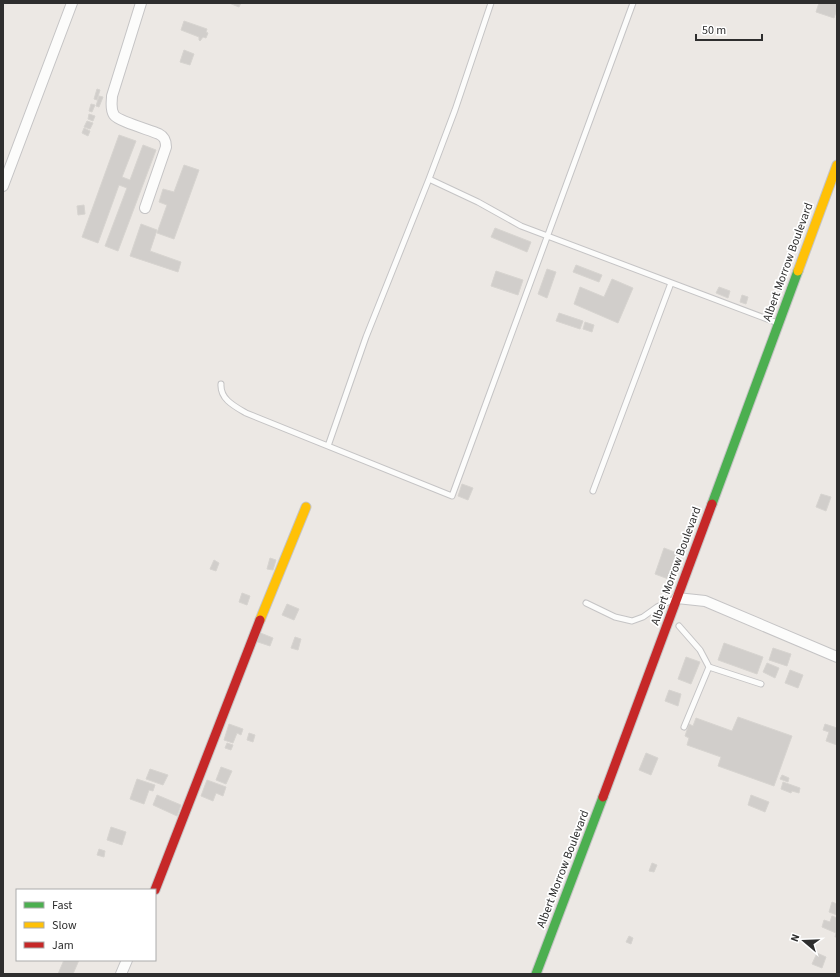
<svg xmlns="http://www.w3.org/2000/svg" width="840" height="977" font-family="'Source Sans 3',sans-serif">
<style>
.building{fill:#d1cecb;stroke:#d7d4d0}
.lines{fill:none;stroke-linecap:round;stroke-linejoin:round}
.lane-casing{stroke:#c5c4c5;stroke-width:7}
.street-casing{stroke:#c5c4c5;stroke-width:12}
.fast-casing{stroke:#c5c4c5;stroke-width:11}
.slow-casing{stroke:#c5c4c5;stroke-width:11}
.jam-casing{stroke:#c5c4c5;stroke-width:11}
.lane{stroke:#fcfcfb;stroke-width:5}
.street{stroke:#fcfcfb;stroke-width:10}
.fast{stroke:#4caf50;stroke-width:9}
.slow{stroke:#ffc107;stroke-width:9}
.jam{stroke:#c62828;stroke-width:9}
.labels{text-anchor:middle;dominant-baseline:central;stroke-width:3.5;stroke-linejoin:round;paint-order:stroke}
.street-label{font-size:12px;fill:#2e2e2e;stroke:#fff}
</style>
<rect width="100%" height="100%" fill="#ece8e4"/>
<!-- building -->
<path class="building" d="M229,3H241L239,7Z
M819,3H837V9L834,18L816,12Z
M184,21L207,29L206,32L208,33L206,38L203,37L200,41L199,40V37L181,30Z
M184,50L194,54L190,65L180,62Z
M97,89L100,90L97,100L94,99Z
M99,96L103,97L99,107L96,106Z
M91,104L95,105L92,112L89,111Z
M89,114L95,116L93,121L88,119Z
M87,121L93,123L90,129L84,127Z
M84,128L90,131L88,136L82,133Z
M119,135L136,141L122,177L130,180L143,145L156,150L118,251L105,246L127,188L119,185L98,243L82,237Z
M184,165L199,170L174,239L157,233L167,205L159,202L163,189L174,192Z
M84,205L85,214L78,215L77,206Z
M141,224L157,230L150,251L181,262L178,272L130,256Z
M495,228L531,242L527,252L491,237Z
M576,265L602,275L599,282L573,272Z
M547,269L556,272L547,298L538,294Z
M496,271L523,280L518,295L491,286Z
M612,279L633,288L618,323L574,304L580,287L604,297Z
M719,287L730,291L728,298L716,293Z
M742,295L748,297L746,304L740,302Z
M559,313L583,321L580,329L556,321Z
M585,322L594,325L592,332L583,329Z
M462,484L473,488L468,500L458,496Z
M821,494L831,497L826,511L816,507Z
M664,548L680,554L671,580L655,574Z
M270,558L276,560L273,570L267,569Z
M214,560L219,563L216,571L210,569Z
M242,593L250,596L247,605L239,602Z
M287,604L299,609L294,620L282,615Z
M258,632L273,638L270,646L255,641Z
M295,637L301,639L298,650L291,648Z
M724,643L763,657L757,674L718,660Z
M773,648L791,654L787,666L769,660Z
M686,657L700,662L691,684L678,679Z
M767,663L779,668L775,678L763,672Z
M790,670L803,675L798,688L785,683Z
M669,690L681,694L678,706L665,701Z
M738,717L792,736L774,786L718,766L721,757L687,745L689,738L685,736L689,724L693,726L696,718L732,731Z
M229,724L243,729L241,735L237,733L233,743L224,740Z
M825,724L837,728V745L826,741L829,732L823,730Z
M249,733L255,735L253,742L247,740Z
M227,743L233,745L231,750L225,748Z
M646,753L658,758L651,775L639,770Z
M221,767L232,771L226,784L216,780Z
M150,769L168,775L163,785L146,779Z
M782,775L789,778L788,782L780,779Z
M137,779L155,785L153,791L149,790L144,804L130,799Z
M207,780L226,787L223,796L216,793L213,801L201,796Z
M783,782L800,788L799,793L792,791L791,793L781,789Z
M157,795L181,805L177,816L153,805Z
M751,795L769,802L765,812L748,805Z
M111,827L126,832L122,845L107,840Z
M99,849L105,851L104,857L97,855Z
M652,863L657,865L654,872L649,871Z
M832,902L837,904V915L829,912Z
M832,916L837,918V937H835L836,933L822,927L824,920L830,922Z
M629,936L633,938L631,944L626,942Z
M817,953L826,957L822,968L812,964Z
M64,960H79L73,974H58Z"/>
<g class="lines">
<defs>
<path id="lane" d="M429,179L478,202L521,226L775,322
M221,384C220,399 234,406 246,413L452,496L633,3
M328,446L366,337L429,179L455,110L491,3
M593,491L671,283
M586,603L615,617L632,621L643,617L657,607L672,600
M679,626L700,650L709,667L761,684
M684,727L709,667"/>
<path id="street" d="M141,3L112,96C112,102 110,109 114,115C118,121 150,130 159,134C165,137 166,141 166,147L145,208
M3,186L72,3
M677,598L705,601L837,657
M121,974L127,960"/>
<path id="fast" d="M712,504L798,271
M536,974L603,797"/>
<path id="slow" d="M798,271L837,165
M260,620L306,507"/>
<path id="jam" d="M603,797L712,504
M155,890L260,620"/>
</defs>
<!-- lane casing -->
<use href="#lane" class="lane-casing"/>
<!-- street casing -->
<use href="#street" class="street-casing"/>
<!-- fast casing -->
<use href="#fast" class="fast-casing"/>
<!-- slow casing -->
<use href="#slow" class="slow-casing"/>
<!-- jam casing -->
<use href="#jam" class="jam-casing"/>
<!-- lane -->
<use href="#lane" class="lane"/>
<!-- street -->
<use href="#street" class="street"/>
<!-- fast -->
<use href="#fast" class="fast"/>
<!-- slow -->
<use href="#slow" class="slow"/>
<!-- jam -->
<use href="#jam" class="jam"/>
</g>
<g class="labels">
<!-- street labels -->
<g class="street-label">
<text transform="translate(788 262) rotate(-70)">Albert Morrow Boulevard</text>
<text transform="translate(676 566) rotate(-70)">Albert Morrow Boulevard</text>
<text transform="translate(563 869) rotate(-69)">Albert Morrow Boulevard</text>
</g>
</g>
<!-- border -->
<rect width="840" height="977" fill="none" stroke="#2e2e2e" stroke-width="8"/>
<!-- legend -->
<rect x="16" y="889" width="140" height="72" fill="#ffffff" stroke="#ababab"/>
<rect x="24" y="902" width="20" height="6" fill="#4caf50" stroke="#ababab"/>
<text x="52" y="909" font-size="12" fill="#2e2e2e">Fast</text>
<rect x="24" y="922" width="20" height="6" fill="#ffc107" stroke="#ababab"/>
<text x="52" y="929" font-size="12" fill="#2e2e2e">Slow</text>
<rect x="24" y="942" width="20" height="6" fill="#c62828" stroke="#ababab"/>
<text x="52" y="949" font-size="12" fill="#2e2e2e">Jam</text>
<!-- north arrow -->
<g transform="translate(804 941) rotate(289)" stroke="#ffffff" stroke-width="3" paint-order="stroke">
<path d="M0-3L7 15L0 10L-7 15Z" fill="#2e2e2e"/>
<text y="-6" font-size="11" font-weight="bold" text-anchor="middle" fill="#2e2e2e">N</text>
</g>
<!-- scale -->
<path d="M696 34v6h66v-6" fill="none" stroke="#2e2e2e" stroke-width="2"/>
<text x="702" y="34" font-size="12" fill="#2e2e2e" stroke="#ffffff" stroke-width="3" paint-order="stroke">50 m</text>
</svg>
